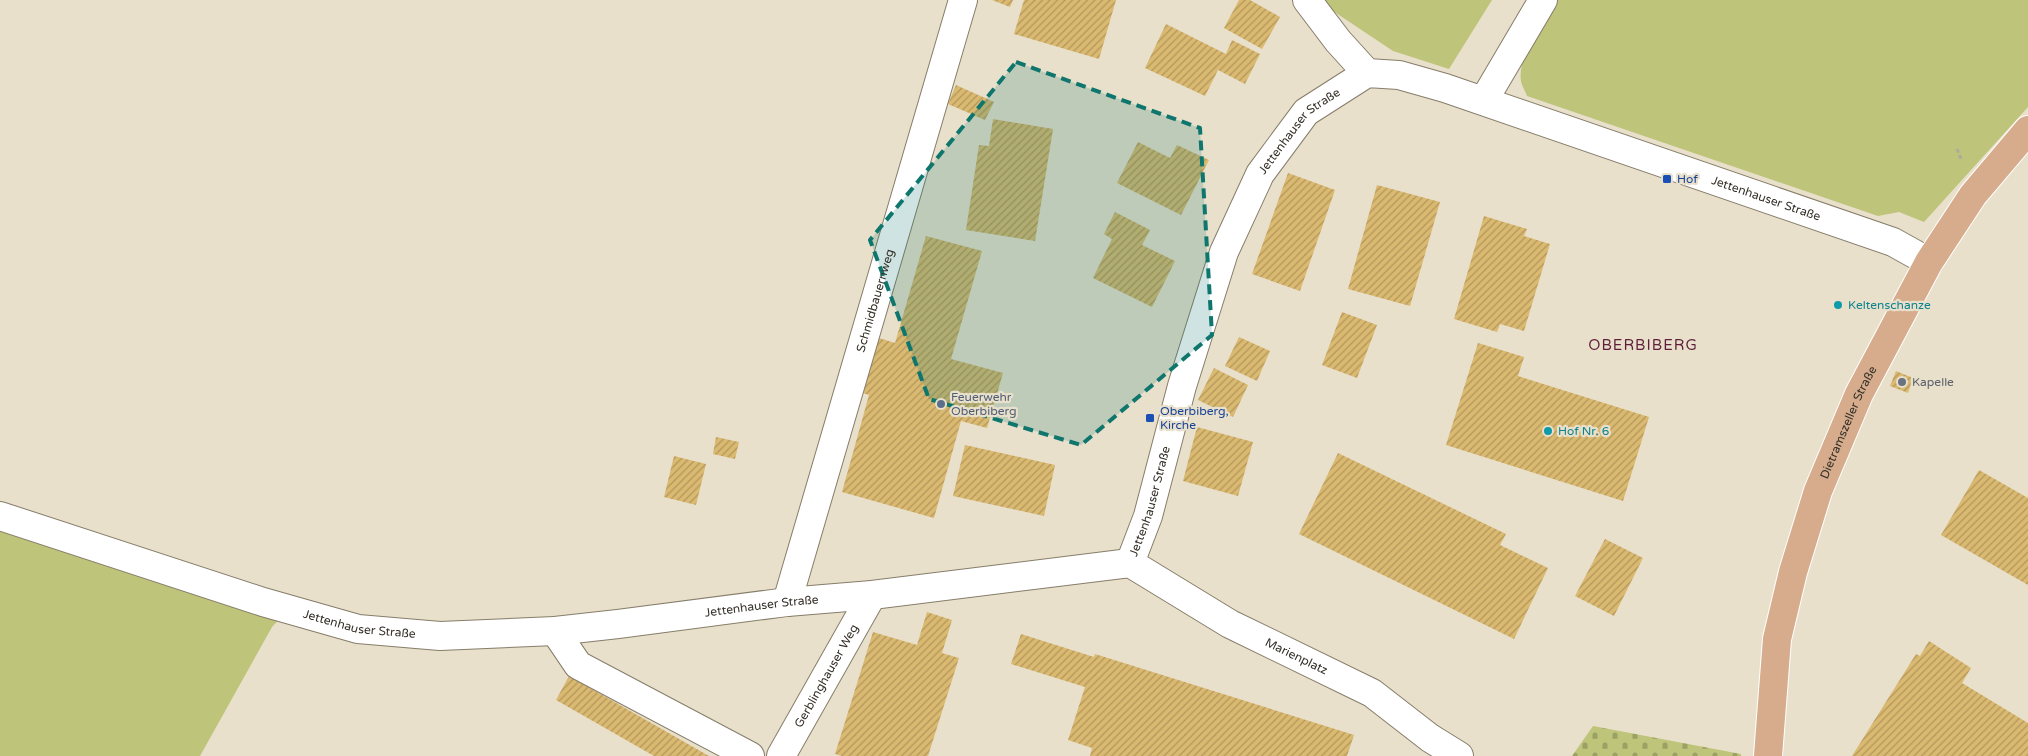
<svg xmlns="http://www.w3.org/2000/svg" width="2028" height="756" font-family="'Varela Round',sans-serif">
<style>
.grass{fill:#bec479}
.cemetery{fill:url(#cemetery-stones)}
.building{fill:url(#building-hatch)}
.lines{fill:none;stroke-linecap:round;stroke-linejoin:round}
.minor-casing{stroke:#867d6a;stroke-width:30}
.major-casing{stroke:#fff;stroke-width:30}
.path{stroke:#b1aa99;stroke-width:3;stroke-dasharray:4 2.5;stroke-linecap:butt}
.minor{stroke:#fff;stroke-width:28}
.major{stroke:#d6ac8c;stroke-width:28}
.marked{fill:#0f766e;fill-opacity:0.2;stroke:#0f766e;stroke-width:4;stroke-dasharray:10 6;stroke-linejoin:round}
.transit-dot{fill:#1a4fb4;stroke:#e9e0cb;stroke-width:2}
.culture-dot{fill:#0f9aa8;stroke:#e9e0cb;stroke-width:2}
.worship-dot{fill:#6b7280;stroke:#e9e0cb;stroke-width:2}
.service-dot{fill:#5c6f8a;stroke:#e9e0cb;stroke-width:2}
.labels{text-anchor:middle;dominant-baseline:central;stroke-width:4.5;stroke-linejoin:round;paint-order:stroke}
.street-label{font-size:12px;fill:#353129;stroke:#e9e0cb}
.transit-label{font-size:12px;fill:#164399;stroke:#e9e0cb;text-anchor:start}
.culture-label{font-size:12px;fill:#0d838f;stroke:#e9e0cb;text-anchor:start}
.worship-label{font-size:12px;fill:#5b616d;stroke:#e9e0cb;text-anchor:start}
.service-label{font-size:12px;fill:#4e5e75;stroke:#e9e0cb;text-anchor:start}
.quarter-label{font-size:15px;letter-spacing:1px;fill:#5f1e3b;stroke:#e9e0cb}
</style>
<defs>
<pattern id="cemetery-stones" width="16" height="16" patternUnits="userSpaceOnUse" patternTransform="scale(1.25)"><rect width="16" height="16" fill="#bec479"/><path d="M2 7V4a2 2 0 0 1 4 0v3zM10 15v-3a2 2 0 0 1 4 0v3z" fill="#9ba063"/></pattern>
<pattern id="building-hatch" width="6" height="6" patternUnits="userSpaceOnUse" patternTransform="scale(1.25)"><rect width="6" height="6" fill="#dab970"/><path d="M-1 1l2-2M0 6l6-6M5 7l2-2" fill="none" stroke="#b2975c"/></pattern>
</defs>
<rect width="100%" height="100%" fill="#e9e0cb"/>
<!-- grass -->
<path class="grass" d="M1321,0H1492L1449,69L1393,51L1327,7Z
M1555,0H2028V107L1924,222L1899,212L1878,216L1527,96C1525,91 1522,86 1521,81C1517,56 1543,21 1555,0Z
M0,501L296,601L272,627L200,756H0Z"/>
<!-- cemetery -->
<path class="cemetery" d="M1593,726L1741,754V756H1572Z"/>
<!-- building -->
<path class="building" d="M992,0H1013L1010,7Z
M1024,0H1116L1099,59L1014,34Z
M1239,0H1250L1280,17L1262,49L1224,28Z
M1166,24L1226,54L1232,40L1260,54L1245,84L1218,70L1205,96L1145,68Z
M956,85L994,102L985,120L948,104Z
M993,119L1053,129L1035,241L966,230L979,145L989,146Z
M1138,142L1170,158L1177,145L1209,160L1181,215L1117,183Z
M1288,173L1335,190L1300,291L1252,274Z
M1377,185L1440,202L1410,306L1348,289Z
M1115,212L1150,230L1142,245L1175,261L1152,307L1093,278L1112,239L1104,234Z
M1484,216L1527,229L1524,236L1550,244L1524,331L1500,324L1497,332L1454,319Z
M926,236L982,251L951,359L1003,373L987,428L961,421L934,518L842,492L869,395L863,393L879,338L895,343Z
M1342,312L1377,325L1357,378L1322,365Z
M1239,337L1270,351L1257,381L1225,366Z
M1478,343L1524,357L1518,376L1649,417L1623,501L1446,445Z
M1214,368L1248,385L1233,417L1198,400Z
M1896,371L1913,378L1908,393L1890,386Z
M1197,427L1253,442L1238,496L1183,481Z
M716,437L739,442L735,459L713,454Z
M965,445L1055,465L1044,516L953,496Z
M1338,453L1506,534L1500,545L1548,568L1514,639L1299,534Z
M674,456L706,464L696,505L664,497Z
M1979,470L2028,498V585L1941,535Z
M1605,539L1643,558L1614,616L1575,596Z
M927,612L952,620L942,653L959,658L928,756H842L835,754L873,632L917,645Z
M1021,634L1094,657L1095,654L1354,735L1347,756H1090L1092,748L1068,740L1085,687L1011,664Z
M1929,641L1971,668L1962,683L2028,723V756H1852L1916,654L1920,656Z
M569,676L709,756H654L556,700Z"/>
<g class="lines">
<defs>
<g id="minor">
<path d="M1307,0L1338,41L1367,73"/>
<path d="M1484,100L1543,0"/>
<path id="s1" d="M0,516L263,602L358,629L440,636L555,631L618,624L787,602L872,595L1130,563"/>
<path id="s2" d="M1130,563L1148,516L1182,386L1224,252L1260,174L1306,112L1367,73L1399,75L1445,88L1893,242L1929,262"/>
<path id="s3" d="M1130,563L1230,624L1372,693L1430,738L1459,756"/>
<path id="s4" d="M787,602L963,0"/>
<path d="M555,631L578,665L750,756"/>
<path id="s5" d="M781,756L872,595"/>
</g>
<g id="major">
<path id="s6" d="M1768,756L1777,639L1793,572L1818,491L1859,394L1929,262L1973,195L2028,130"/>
</g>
</defs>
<!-- minor casing -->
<use href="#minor" class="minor-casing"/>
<!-- major casing -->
<use href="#major" class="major-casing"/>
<!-- path -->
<path class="path" d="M1957,149L1961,159"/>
<!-- minor -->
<use href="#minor" class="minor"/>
<!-- major -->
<use href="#major" class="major"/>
</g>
<!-- marked area -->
<path class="marked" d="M1016,62L1200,128L1212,335L1081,445L929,399L870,240Z"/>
<!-- markers -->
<g class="transit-dot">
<rect x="1662" y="174" width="10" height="10" rx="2.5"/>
<rect x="1145" y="413" width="10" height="10" rx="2.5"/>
</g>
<g class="culture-dot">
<circle cx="1838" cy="305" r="5"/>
<circle cx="1548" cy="431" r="5"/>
</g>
<circle class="worship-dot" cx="1902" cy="382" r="5"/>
<circle class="service-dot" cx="941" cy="404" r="5"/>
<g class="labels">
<!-- street labels -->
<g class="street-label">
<text stroke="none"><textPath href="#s2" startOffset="470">Jettenhauser Straße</textPath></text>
<text stroke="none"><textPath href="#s2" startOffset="980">Jettenhauser Straße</textPath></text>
<text stroke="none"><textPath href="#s4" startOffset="314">Schmidbauernweg</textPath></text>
<text stroke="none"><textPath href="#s6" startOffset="346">Dietramszeller Straße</textPath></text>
<text stroke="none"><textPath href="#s2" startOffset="65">Jettenhauser Straße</textPath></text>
<text stroke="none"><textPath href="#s1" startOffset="781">Jettenhauser Straße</textPath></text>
<text stroke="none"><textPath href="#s1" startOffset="376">Jettenhauser Straße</textPath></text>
<text stroke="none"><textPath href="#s3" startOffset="191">Marienplatz</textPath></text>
<text stroke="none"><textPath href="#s5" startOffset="92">Gerblinghauser Weg</textPath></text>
</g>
<!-- transit labels -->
<g class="transit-label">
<text x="1677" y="179">Hof</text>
<text x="1160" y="411">Oberbiberg,<tspan x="1160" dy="14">Kirche</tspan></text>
</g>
<!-- culture labels -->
<g class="culture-label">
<text x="1848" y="305">Keltenschanze</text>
<text x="1558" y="431">Hof Nr. 6</text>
</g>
<!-- worship labels -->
<g class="worship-label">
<text x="1912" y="382">Kapelle</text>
</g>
<!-- service labels -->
<g class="service-label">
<text x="951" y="397">Feuerwehr<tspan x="951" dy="14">Oberbiberg</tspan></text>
</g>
<!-- quarter labels -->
<g class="quarter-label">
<text x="1643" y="345">OBERBIBERG</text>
</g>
</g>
</svg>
